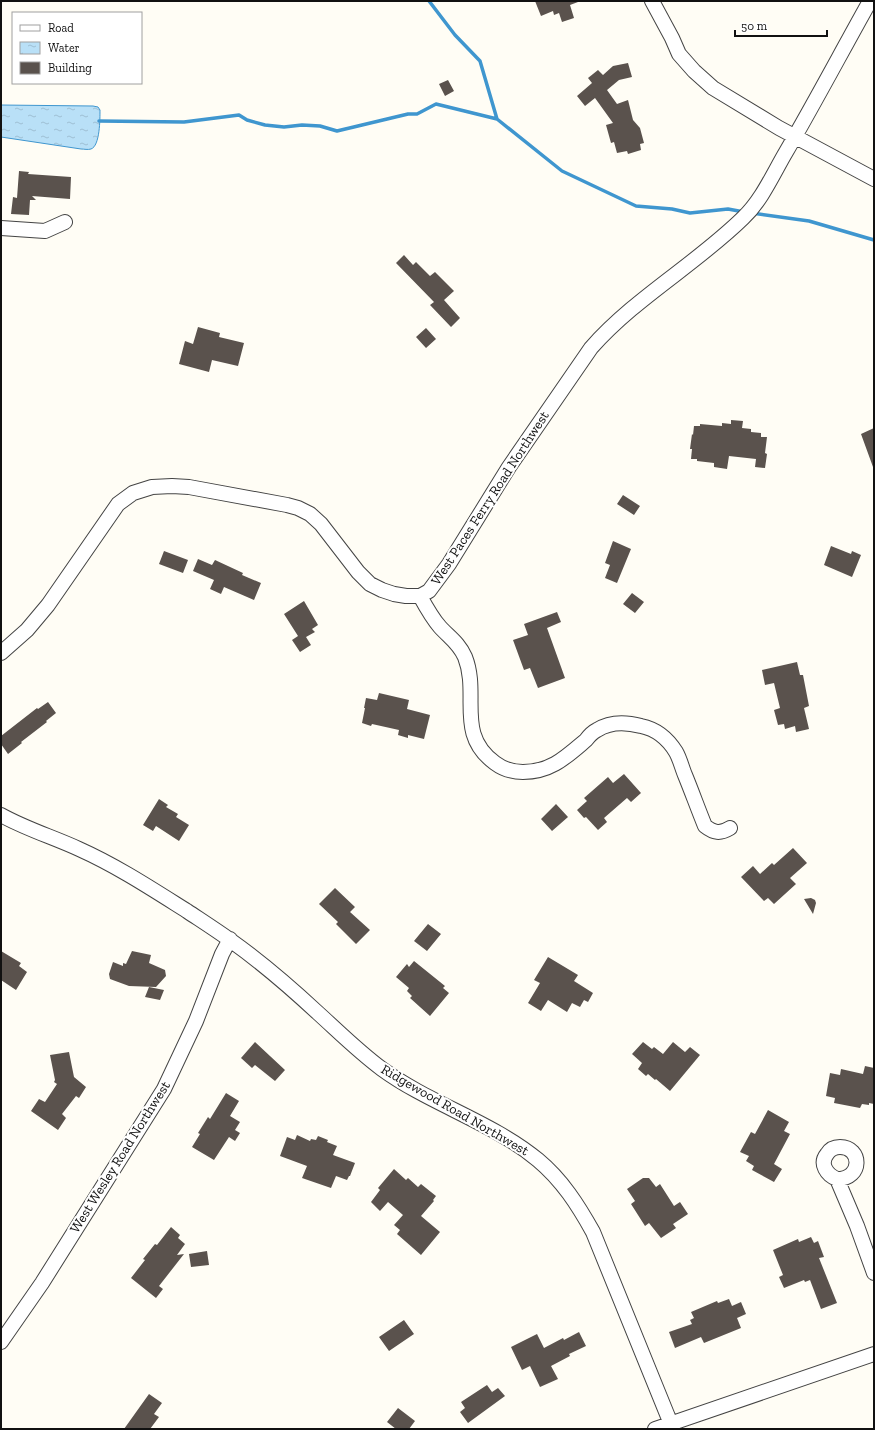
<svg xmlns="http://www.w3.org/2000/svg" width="875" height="1430" font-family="'Zilla Slab',serif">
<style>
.water{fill:url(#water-ripples);stroke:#3f96cf}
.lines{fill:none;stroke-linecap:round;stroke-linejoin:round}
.stream{stroke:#3f96cf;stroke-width:3.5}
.building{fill:#5a524d}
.minor-casing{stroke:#444;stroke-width:16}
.minor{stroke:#fff;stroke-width:14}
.labels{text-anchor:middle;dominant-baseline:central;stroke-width:4;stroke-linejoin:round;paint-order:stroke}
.street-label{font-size:14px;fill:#111;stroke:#fff}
</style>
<defs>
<pattern id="water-ripples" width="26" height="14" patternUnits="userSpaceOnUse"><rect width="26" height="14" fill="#b9e0f7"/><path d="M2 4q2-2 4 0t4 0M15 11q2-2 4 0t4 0" fill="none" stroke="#9ebfd3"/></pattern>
</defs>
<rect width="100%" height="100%" fill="#fffdf5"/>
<!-- water -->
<path class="water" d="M1,105L93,106L98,107L100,110C100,119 100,146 91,149C88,150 84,149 81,149L1,137Z"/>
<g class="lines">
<!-- stream -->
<path class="stream" d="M429,1L455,35L480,61L497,119
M99,121L184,122L239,115L247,120L265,125L284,127L302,125L320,126L337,131L408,114H417L436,104L497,119L562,171L636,206L672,209L690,213L728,209L744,212
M752,213L809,221L874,240"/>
</g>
<!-- building -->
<path class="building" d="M535,1H577L578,2L570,5L574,18L562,22L559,13L554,15L553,11L541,16Z
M628,63L632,77L619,80L607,90L617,104L628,100L633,120L640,128L644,143L640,144L641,150L628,154L627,151L617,153L614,142L611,143L606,125L613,123L595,98L585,106L577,96L592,83L588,78L598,70L603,75L613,66Z
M448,80L454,91L445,96L439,84Z
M19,171L29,172L28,174L71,177L70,199L32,196L36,200H30L29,215L11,214L13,197L17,198Z
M404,255L413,265L416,262L430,276L435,272L454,291L444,300L460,318L451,327L430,305L434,302L396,263Z
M198,327L220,333L219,337L244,343L238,366L212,360L209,372L179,364L185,341L193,344Z
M426,328L436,339L426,348L416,337Z
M731,420L743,421L742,428L751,429V432L761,433V437H767L765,453L767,454L765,468L755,467L756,459L729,456L727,469L714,467V463L697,461V459H691L692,449H690L692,434L693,435L694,426H700V424L722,426V423L731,424Z
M874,428V466L873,467L861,434Z
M623,495L640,506L634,515L617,504Z
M613,541L631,549L617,583L605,578L610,565L605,563Z
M831,546L851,554L852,551L861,555L852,577L824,565Z
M164,551L188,560L183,573L159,564Z
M198,559L212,565L215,560L243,573L242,575L261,583L254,600L224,587L221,594L210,589L214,580L193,571Z
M632,593L644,602L635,613L623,604Z
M304,601L318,625L312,629L315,632L306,637L311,645L300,652L292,640L298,636L284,614Z
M557,612L561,622L547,628L565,678L538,688L530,668L524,670L513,640L528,635L524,624Z
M797,662L800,675H803L809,706L804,708L809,729L796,732L795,726L785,729L784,724L778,725L774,710L780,708L774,683L765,685L762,670Z
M379,693L409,700L407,709L430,715L424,739L408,735V738L398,735L399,730L372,724L371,726L362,723L365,708H364L366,698L377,700Z
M48,702L56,713L46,721L47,722L21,742L22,743L8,754L1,744V736L37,708L38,709Z
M624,774L641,793L631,802L627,798L604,818L607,822L598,830L586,817L584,818L577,810L587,801L584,798L608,777L613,783Z
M159,799L168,805L166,807L178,814L176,817L189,825L179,841L156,826L153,831L143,825Z
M556,804L568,817L552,831L541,819Z
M793,848L807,863L790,878L796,884L774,904L768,898L764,901L741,877L753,866L760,874L772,863L774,865Z
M335,888L355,907L350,912L370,930L356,944L336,924L338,922L319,904Z
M811,898L815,900L816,903L813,914L804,899Z
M428,924L441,934L427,951L414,941Z
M1,951L21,963L19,966L27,972L16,990L1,980Z
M132,951L151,955L149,963L165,970L166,976L156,987L129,986L110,979L109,974L113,962L123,966V963L126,964Z
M548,957L578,975L574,981L593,993L588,1002L584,1000L580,1007L572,1003L567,1012L548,1000L541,1011L528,1003L540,983L534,980Z
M414,961L445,986L443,988L449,993L430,1016L410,998L412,996L407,991L409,988L396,977L407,964L409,967Z
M149,987L164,990L160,1000L145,997Z
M255,1042L285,1070L275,1081L255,1065L252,1068L241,1058Z
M643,1042L652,1049L654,1047L663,1054L673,1042L685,1052L690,1047L700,1055L670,1091L656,1079L655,1080L648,1074L646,1076L638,1069L642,1063L632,1054Z
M69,1052L74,1077L86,1087L79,1098L76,1096L62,1114L66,1118L58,1130L31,1111L39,1099L45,1102L57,1084L54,1082L55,1080L50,1055Z
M865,1066L874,1068V1104L869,1103V1105L862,1104L860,1108L834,1103L835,1098L826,1096L830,1073L840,1075L841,1069L863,1074Z
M226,1093L239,1101L230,1116L240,1122L235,1130L240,1133L235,1141L229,1137L214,1160L192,1147L200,1134L198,1133L208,1117L210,1119Z
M768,1110L789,1122L784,1131L790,1134L774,1164L782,1169L774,1182L752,1170L754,1166L746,1161L749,1156L740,1152L751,1132L755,1134Z
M297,1135L310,1141L311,1139L316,1140L318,1136L328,1140L327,1142L337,1146L333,1155L355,1163L350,1176H349L347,1180L336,1176L331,1188L302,1178L307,1166L280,1156L287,1137L295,1140Z
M394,1169L406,1180L408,1178L418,1187L421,1184L436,1196L433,1200L434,1201L421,1216L440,1232L421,1255L397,1234L400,1230L394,1225L403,1215L388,1202L380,1211L371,1202L380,1190L378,1188Z
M643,1178H649L656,1187L660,1184L674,1206L680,1202L688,1214L673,1224L676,1228L661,1238L649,1223L645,1226L631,1204L635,1201L627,1189Z
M171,1227L180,1235L178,1238L185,1244L177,1255L184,1254L159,1286L163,1289L156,1298L131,1278L145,1260L143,1259L155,1244L157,1245Z
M811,1237L814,1243L818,1241L824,1257L819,1258L837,1303L821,1309L810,1280L805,1282L804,1280L784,1288L779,1277L783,1275L773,1250L798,1239L799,1242Z
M207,1251L209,1265L191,1267L189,1254Z
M729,1299L732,1306L741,1302L746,1314L737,1318L741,1328L704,1343L701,1337L675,1348L669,1332L692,1324L690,1320L694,1318L691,1312L717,1301L718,1303Z
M404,1320L414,1334L389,1351L379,1337Z
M579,1332L586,1346L569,1354L570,1356L551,1366L558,1379L540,1387L530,1366L522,1370L511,1347L537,1334L544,1348L563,1338L564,1340Z
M487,1385L492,1392L498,1388L505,1396L468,1423L460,1412L465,1408L461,1402Z
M149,1394L162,1403L154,1414L159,1417L150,1429H124Z
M398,1408L415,1421L409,1429H396L387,1422Z"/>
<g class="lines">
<defs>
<path id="minor" d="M652,1L672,38L679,54L694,71L713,88L779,128L874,179
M1,228L45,231L65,222
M420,596C426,607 432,618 440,627C449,637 459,643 465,657C480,695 455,734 495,763C503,769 514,772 523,772C551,772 566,757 586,740C589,736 593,732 597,730C611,721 626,722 641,726C656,729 668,739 676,752C680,759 682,768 685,775C692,792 698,809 705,826C714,833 720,834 730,828
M1,653L27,630L48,605L118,504L133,493L152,487L172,486L189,487L287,505L298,508L310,514L321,524L358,572L370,584L382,590L394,594L406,596H420L429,591L449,564L509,467L591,348C635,298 695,265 743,218C762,200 773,174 786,152C815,102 842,51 870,1
M1,815C26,829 53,837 79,849C117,866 152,889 187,911C202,921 216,930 230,940C261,962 290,987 318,1013C339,1032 359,1052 382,1069C430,1104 492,1122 538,1160C562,1180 578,1205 593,1232L673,1429
M837,1179C863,1179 862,1147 840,1147C835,1147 830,1149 827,1154C819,1164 827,1175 837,1179L857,1226L874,1273
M1,1342L42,1283L164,1089L196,1021L222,954L230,939
M655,1429L874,1354"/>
</defs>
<!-- minor casing -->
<use href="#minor" class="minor-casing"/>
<!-- minor -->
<use href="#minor" class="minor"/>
</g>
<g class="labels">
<!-- street labels -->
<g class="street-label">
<text transform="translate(490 498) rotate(-57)">West Paces Ferry Road Northwest</text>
<text transform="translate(455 1110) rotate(30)">Ridgewood Road Northwest</text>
<text transform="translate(120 1157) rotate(-58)">West Wesley Road Northwest</text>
</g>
</g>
<!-- border -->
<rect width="875" height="1430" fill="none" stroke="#111111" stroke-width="4"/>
<!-- legend -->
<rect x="12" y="12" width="130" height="72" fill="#ffffff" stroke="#a0a0a0"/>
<rect x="20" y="25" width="20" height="6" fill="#ffffff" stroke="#a0a0a0"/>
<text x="48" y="32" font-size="12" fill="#111111">Road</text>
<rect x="20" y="42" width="20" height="12" fill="url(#water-ripples)" stroke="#a0a0a0"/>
<text x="48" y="52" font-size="12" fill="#111111">Water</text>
<rect x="20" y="62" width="20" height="12" fill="#5a524d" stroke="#a0a0a0"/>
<text x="48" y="72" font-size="12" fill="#111111">Building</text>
<!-- scale -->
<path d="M735 30v6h92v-6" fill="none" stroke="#111111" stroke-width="2"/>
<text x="741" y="30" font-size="12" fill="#111111" stroke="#ffffff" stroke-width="3" paint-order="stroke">50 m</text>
</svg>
